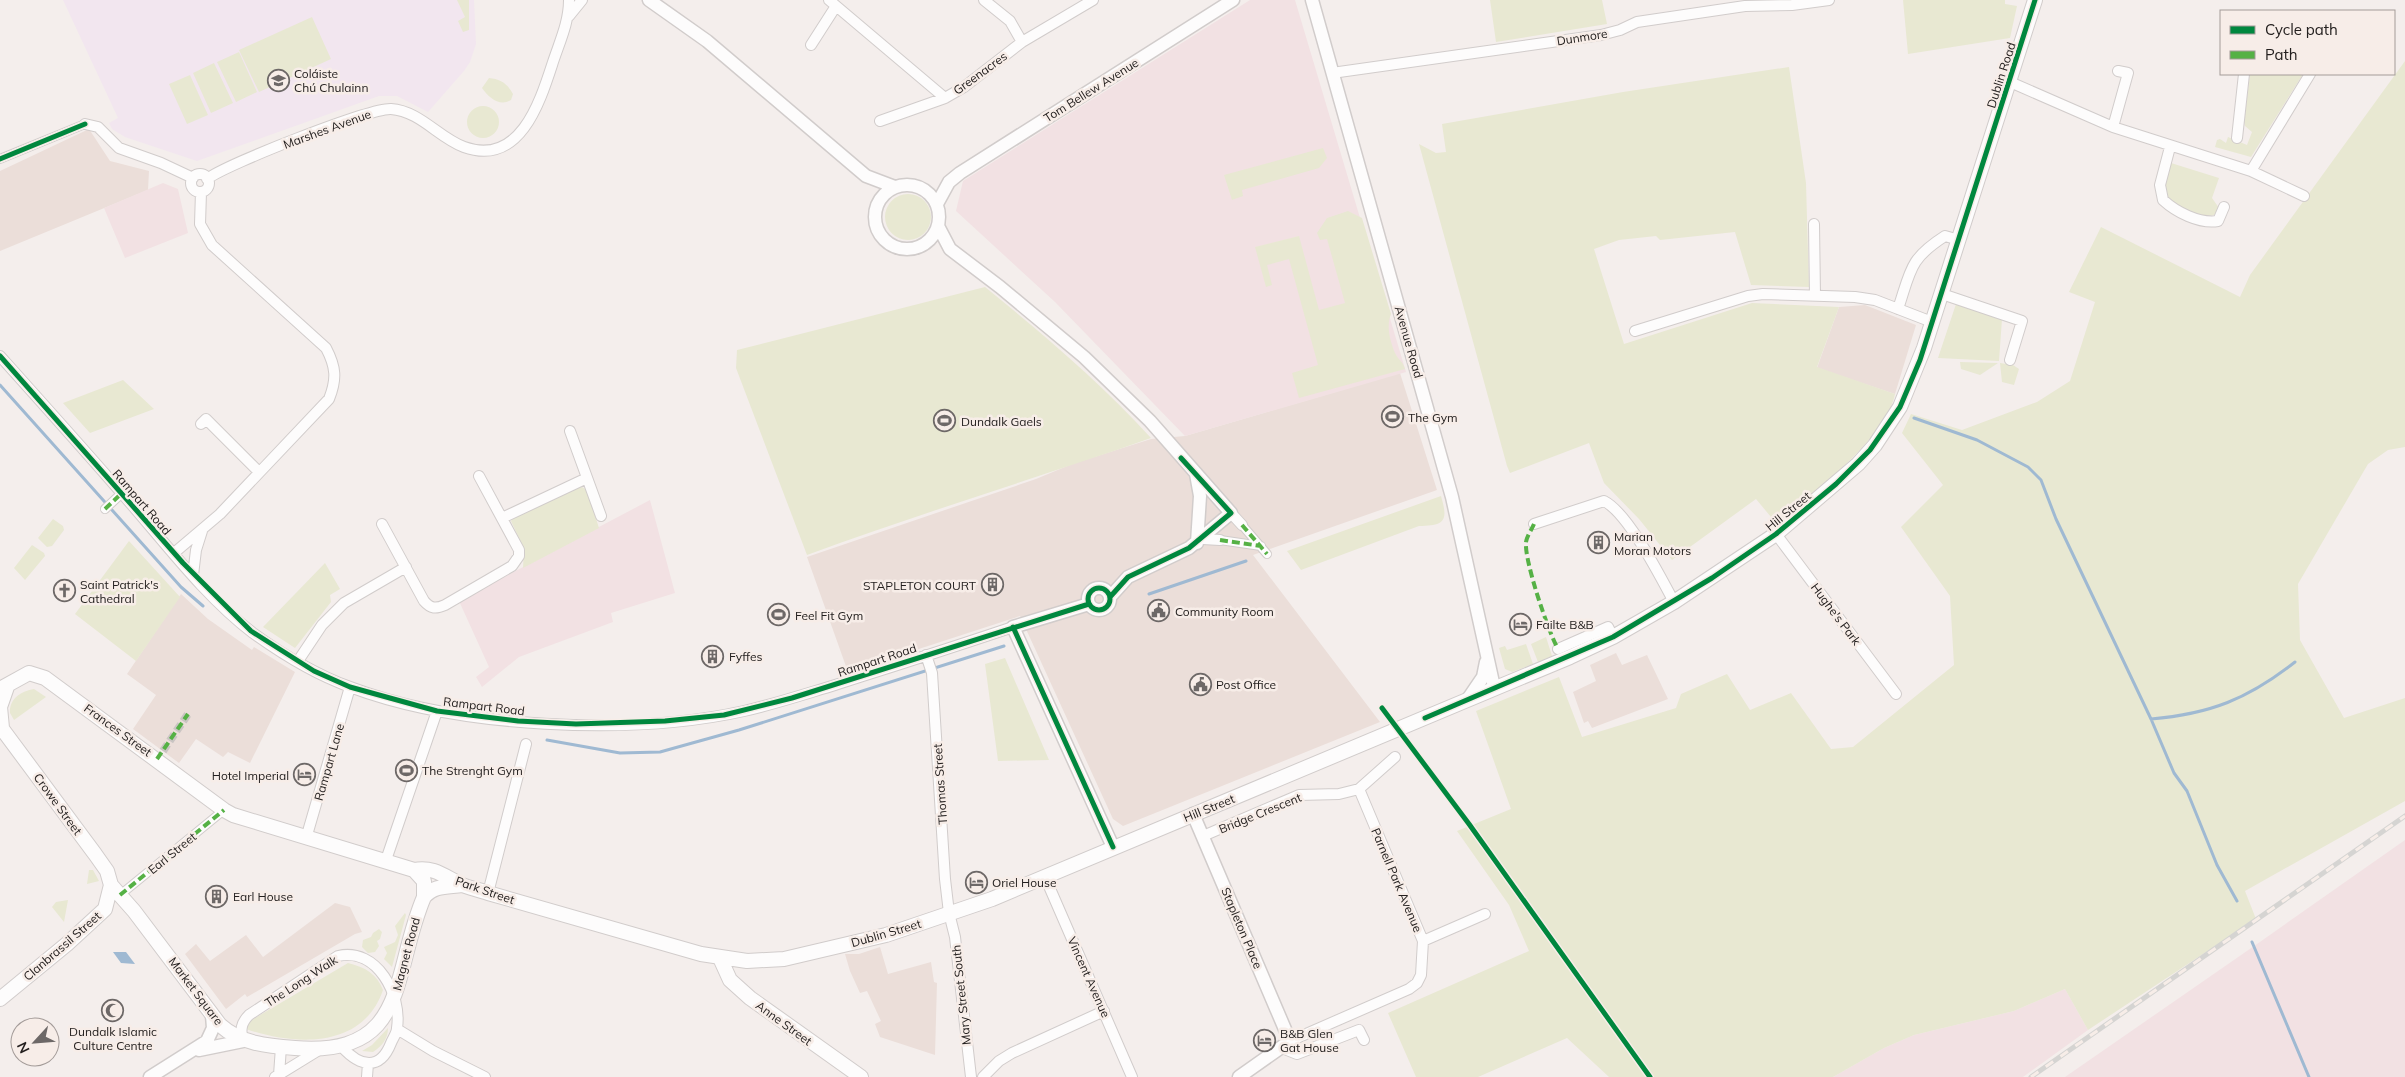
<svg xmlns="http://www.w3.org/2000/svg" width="2405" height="1077" font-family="Mulish,sans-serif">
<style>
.built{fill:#ebded9}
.industrial{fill:#f2e1e3}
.education{fill:#f2e6ef}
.green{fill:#e8e8d2}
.water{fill:#9fb9d2}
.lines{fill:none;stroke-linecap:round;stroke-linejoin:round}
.stream{stroke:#9fb9d2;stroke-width:3}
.pedestrian-tunnel{stroke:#cac5c3;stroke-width:8;stroke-dasharray:8 4;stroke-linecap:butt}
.pedestrian-casing{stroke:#d1cccb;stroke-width:10}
.minor-casing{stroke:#d1cccb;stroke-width:12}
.tertiary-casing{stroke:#d1cccb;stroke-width:15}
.secondary-casing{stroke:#d1cccb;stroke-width:16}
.pedestrian{stroke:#fdfcfc;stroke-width:8}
.minor{stroke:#fdfcfc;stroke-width:10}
.tertiary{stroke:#fdfcfc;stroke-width:12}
.secondary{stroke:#fdfcfc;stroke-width:14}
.rail-casing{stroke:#d5d4d2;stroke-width:5}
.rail{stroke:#f7ede8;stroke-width:3;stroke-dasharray:9;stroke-linecap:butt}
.quiet{stroke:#55b145;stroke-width:4;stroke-dasharray:8 4;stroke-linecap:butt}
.cycleway-casing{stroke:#f7ede8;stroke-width:8}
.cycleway{stroke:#00873e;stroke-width:5}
.labels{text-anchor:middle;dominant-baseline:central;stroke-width:5;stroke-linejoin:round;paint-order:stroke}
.street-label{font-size:12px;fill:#24201f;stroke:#f7ede8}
.poi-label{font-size:12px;fill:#24201f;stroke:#f7ede8;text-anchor:start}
</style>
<rect width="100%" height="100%" fill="#f4eeec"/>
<!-- built -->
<path class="built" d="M89,129L110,161L149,171L148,190L0,251V171Z
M1865,305L1916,325L1895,394L1817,368L1839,307Z
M1400,373L1437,490L1253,555L1380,722L1123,826L1113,819L1020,616L848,672L807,557L1036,479L1072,464L1151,439L1185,436Z
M181,594L208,619L252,650L254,647L295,672L250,763L228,752L223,757L196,739L179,763L133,729L156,695L127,674Z
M1616,653L1622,665L1647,655L1668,699L1592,728L1588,721L1584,723L1573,692L1596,681L1590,665Z
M335,903L350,907L362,932L355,934L247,997L245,994L226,1009L185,954L196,944L210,961L246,935L263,957Z
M880,947L888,974L931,962L934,982L937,983L935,1055L880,1037L875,1024L881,1021L867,991L860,993L850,971L845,954H859Z"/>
<!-- industrial -->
<path class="industrial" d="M1250,0H1295L1406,372L1185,436L1055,302L956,211L963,181Z
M163,183L178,189L188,233L125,258L104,208Z
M650,500L675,593L611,613L613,622L519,657L482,687L476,677L489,667L459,601Z
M2405,840V1077H2065L2257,944Z
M2065,989L2088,1030L2023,1077H1833L1884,1048L1914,1035L2014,1011Z"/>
<!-- education -->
<path class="education" d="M63,0H474L476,44L470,62L464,71L428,112L397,96H379L197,161L125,137L112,129L109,123L118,118Z"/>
<!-- green -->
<path class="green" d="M457,0H469V30L463,32L458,21L465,17Z
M1490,0H1602L1607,24L1496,42Z
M1903,0H2005V4L2017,6L2010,38L1908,54Z
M312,17L331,59L259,92L239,50Z
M239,52L257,92L236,102L217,62Z
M2405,61V447L2388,450L2368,464L2298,584L2300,640L2344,718L2405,698V801L2245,891L2256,919L2088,1030L2065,989L2014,1011L1914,1035L1884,1048L1833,1077H1609L1567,1038L1478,1077H1416L1388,1013L1529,951L1509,905L1457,831L1511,809L1476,711L1559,677L1582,737L1676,708L1681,694L1727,674L1750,710L1791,693L1831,749L1853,747L1954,665L1950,596L1901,527L1943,485L1902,433L1911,414L1962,430L2037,402L2070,381L2095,302L2069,292L2101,227L2240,297L2250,275Z
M214,63L233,103L211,113L193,73Z
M1789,67L1806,183L1809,287L1751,285L1735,232L1660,240L1656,236L1619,240L1594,249L1624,344L1752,303L1839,307L1817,367L1895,394C1887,437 1811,496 1776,523L1756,499L1672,560L1639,519L1604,483L1589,443L1510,473L1507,466L1419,144L1436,153L1446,152L1442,124L1623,92Z
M2250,74H2303L2251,157L2215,147L2217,140L2220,139L2226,143L2228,137L2247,145L2252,132L2245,126L2244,122Z
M190,75L208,115L187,124L169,84Z
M489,78C500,79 507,83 513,94L511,100C500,107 489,98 482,88Z
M467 122a16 16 0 1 1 32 0a16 16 0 1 1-32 0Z
M1323,148L1327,158L1319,168L1242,190L1243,196L1232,200L1224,175Z
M2171,163L2219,178L2212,198L2219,208L2214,215C2204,219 2174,206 2168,197C2162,190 2167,170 2171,163Z
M885 217a23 23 0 1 1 46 0a23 23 0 1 1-46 0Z
M1348,211L1362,218L1391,314C1386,326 1390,341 1395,353C1398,360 1403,361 1405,369L1299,398L1292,373L1318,365L1289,259L1267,265L1272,285L1266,287L1255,247L1299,236L1319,310L1345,303L1327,239L1320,240L1317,233L1327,218Z
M985,287C1044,335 1100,382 1151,438C1037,478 921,513 807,555L736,368L737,350Z
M1956,304L2002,319L1999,361L1938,358Z
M1960,362L1998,363L1980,375L1961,369Z
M2000,363L2013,365L2019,369L2014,385L2002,382Z
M123,380L154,409L90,433L63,403Z
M582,487L587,490L599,528L523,568L524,549L511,521L515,516L575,488Z
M1441,496C1448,520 1446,526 1419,526L1301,570L1287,551Z
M53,519L63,526L64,530L52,546L47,547L38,538Z
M129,541L180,597L136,661L75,614Z
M32,545L44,553L45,556L25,580L14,568Z
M325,563L340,589L330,595L331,602L295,648L263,627Z
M1546,637L1552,656L1538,662L1531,644Z
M1526,644L1533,664L1512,672L1505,669L1499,648L1505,646L1507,650Z
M1005,658L1049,760L998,761L985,664Z
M34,689L46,697L14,720L10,713C9,699 21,691 34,689Z
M89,870H93L99,881L87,884Z
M68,900L64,922L52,907L56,902Z
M405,913L406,915L392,967L384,959L387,953L384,947L395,942L398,935L395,926Z
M379,929L382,932L380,939L377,941L379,946L375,952L368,953L362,947L363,940L371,937L373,933Z
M348,963C365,967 377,974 383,990C363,1049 295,1046 246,1029V1024L250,1021Z
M388,1028C388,1039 382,1046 373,1052L362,1051L372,1045Z"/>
<!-- water -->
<path class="water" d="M113,952H126L135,964L121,963Z"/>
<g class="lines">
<!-- stream -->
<path class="stream" d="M0,385L181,587L203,606
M1914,418L1977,440L2028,467L2041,480L2056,519L2151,719L2174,773L2187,791L2217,865L2237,901
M1149,594L1246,561
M2151,719C2210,714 2248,699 2295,662
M547,740L620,753L660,752L739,730L1004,646
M2252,942L2309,1077"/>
<!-- pedestrian-tunnel -->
<path class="pedestrian-tunnel" d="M163,751L188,714"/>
<defs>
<path id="pedestrian" d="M0,159L85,124
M105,509L122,493
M1242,525L1267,554
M1220,540L1261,546
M120,895L224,810"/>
<path id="minor" d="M829,0L945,98
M984,0L1010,21L1022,42
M569,16L582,0
M811,45L836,6
M1332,73L1601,35L1620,30L1637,22L1745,6L1792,5L1829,0
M2010,82L2113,127L2251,171L2304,196
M880,121L945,98L964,87L1022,42L1093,0
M85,124L98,127L119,148L161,163L193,178
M2113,127L2128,73L2118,71
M2237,138L2244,74
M2170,147L2160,185L2163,200C2176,212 2199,224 2218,221L2224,207
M2251,171L2310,74
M191 183a9 9 0 1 1 18 0a9 9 0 1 1-18 0Z
M207,179C227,164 369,108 391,109C420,111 439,138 464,147C520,167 540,102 553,62C560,41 569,22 569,0
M1814,224L1815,296
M1942,294L2022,321L2010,360
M1898,309C1911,270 1909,259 1945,236L1959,240
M1635,331L1748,296L1763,294L1855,297L1875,300L1932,322
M0,356C44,405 89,455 132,505C170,549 207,598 253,633C282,654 317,675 350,687C459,728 631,736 744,711C775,704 805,694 835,685C894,666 954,647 1013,627
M201,424L206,419L259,472
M570,431L601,516
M1231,513L1242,525
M502,518L587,478
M382,524L424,601C431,609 436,609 445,605L512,566L519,556V550L479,476
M1534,524L1604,501C1628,513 1660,576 1674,602
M1776,534L1896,694
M1203,539L1220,540
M174,553L220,514L329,399C337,379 336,367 326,348L212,245L200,224L201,192
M193,575L196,550L202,531
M1558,649L1608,627L1613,637
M926,655L932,673L945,879L949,913L955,937L971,1077
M298,661L322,625L344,603L406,567
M307,835L350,687
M1203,836L1299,795L1339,794L1359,789L1395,757
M386,860L437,711
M1045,877L1132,1077
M488,893L526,744
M1423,941L1485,914
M397,1029L433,1051L485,1077
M243,1041C240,1030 241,1023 249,1015L338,956C377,947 402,995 397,1028C397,1033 393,1038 391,1043C380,1071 360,1067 342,1047
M1290,1041L1409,989L1417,983L1421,975L1423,941L1359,789
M1282,1048L1297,1054L1359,1030L1364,1040
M279,1075L281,1047
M275,1077L319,1050
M367,1077L368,1063
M983,1077L999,1061L1012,1053L1104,1011"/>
<path id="tertiary" d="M649,0L707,41L866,176L895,187
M1312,0L1452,497L1494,687
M875 217a32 32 0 1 1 64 0a32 32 0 1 1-64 0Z
M937,204L949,182L960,173L1233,0
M938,226L950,249L1000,287L1084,357L1150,421L1231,513L1189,548L1128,577L1110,597
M1196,474L1200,496L1197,543
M1088 599a11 11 0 1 1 22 0a11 11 0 1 1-22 0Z
M1089,604L1013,627L1113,847
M1468,699L1483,677L1486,662
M1193,814L1290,1041L1239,1077
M199,1050L243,1041
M150,1077L207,1041L213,1028L212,1015"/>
<path id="secondary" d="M0,689L29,673L45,678L224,810L233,815L414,870C434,866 445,877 462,885C470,888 480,890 488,893L701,954L747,961L784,959L886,935L992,899L1570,657L1613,637L1674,602L1776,534L1858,464L1875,445L1900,407L1924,348L2035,0
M0,726L95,854L107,871L111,885L134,911L220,1025C241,1044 268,1046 295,1048C410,1057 391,974 424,897C434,885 447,887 462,885
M2,728L0,707L7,687
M414,870L424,881V897
M720,958L730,980L750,998L861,1077
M0,999L67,944L105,909L111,885"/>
</defs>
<!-- pedestrian casing -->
<use href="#pedestrian" class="pedestrian-casing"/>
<!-- minor casing -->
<use href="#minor" class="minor-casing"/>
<!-- tertiary casing -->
<use href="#tertiary" class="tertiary-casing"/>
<!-- secondary casing -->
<use href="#secondary" class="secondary-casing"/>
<!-- pedestrian -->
<use href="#pedestrian" class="pedestrian"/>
<!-- minor -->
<use href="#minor" class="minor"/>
<!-- tertiary -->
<use href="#tertiary" class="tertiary"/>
<!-- secondary -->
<use href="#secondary" class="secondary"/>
<defs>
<path id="rail" d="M2031,1077L2405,816"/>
</defs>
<!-- rail casing -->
<use href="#rail" class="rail-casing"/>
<!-- rail -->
<use href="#rail" class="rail"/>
<!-- quiet -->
<path class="quiet" d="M105,509L122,493
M1534,524C1532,529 1527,536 1526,542C1524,560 1548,631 1558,649
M1242,525L1267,554
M1220,540L1261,546
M157,759L188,714
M120,895L224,810"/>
<defs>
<path id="cycleway" d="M0,159L85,124
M0,356L183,563L251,631L314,671L350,687L437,711L518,721L576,724L665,721L724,715L792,698L1089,604
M1088 599a11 11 0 1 1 22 0a11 11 0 1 1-22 0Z
M1110,597L1128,577L1189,548L1231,513L1181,458
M1013,627L1113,847
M1382,708L1469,824L1650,1077
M1425,718L1613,637L1712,578L1776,534L1836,484L1870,450L1900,407L1920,360L2035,0"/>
</defs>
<!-- cycleway casing -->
<use href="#cycleway" class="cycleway-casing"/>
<!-- cycleway -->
<use href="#cycleway" class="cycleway"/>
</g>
<!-- icons -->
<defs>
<symbol id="school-ring" viewBox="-11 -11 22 22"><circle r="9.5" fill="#f7ede8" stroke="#6d6867" stroke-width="1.5"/><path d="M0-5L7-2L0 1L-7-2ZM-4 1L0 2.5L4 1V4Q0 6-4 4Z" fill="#6d6867"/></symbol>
<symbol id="stadium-ring" viewBox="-11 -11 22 22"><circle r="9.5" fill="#f7ede8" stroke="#6d6867" stroke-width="1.5"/><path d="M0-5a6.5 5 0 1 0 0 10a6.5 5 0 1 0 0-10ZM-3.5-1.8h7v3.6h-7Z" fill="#6d6867"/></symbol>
<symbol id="building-ring" viewBox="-11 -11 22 22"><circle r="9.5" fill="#f7ede8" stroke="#6d6867" stroke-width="1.5"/><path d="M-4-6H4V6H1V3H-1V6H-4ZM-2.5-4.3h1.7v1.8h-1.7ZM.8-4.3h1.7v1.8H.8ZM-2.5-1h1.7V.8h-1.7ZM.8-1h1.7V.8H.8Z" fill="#6d6867"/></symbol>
<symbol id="church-ring" viewBox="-11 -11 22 22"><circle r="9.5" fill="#f7ede8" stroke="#6d6867" stroke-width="1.5"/><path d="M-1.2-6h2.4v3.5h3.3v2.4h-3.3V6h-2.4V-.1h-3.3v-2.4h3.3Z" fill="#6d6867"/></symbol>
<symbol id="civic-ring" viewBox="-11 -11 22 22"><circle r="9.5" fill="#f7ede8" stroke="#6d6867" stroke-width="1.5"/><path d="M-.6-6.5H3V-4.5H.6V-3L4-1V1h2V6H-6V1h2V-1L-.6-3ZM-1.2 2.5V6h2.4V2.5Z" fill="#6d6867"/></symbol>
<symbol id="hotel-ring" viewBox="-11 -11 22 22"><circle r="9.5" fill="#f7ede8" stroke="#6d6867" stroke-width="1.5"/><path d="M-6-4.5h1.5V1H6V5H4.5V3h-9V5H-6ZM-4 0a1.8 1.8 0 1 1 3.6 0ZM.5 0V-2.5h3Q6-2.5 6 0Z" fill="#6d6867"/></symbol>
<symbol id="mosque-ring" viewBox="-11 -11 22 22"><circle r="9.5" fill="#f7ede8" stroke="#6d6867" stroke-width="1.5"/><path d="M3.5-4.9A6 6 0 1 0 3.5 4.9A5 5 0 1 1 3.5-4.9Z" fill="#6d6867"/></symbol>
</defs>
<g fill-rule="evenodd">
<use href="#school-ring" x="266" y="68" width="25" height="25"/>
<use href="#stadium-ring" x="1380" y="404" width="25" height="25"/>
<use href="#stadium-ring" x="932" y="408" width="25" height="25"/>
<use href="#building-ring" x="1586" y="530" width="25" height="25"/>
<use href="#building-ring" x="980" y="572" width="25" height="25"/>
<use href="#church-ring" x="52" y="578" width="25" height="25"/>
<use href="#civic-ring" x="1146" y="598" width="25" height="25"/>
<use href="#stadium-ring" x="766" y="602" width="25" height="25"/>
<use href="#hotel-ring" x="1508" y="612" width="25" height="25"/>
<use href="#building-ring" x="700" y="644" width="25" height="25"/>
<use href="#civic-ring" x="1188" y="672" width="25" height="25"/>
<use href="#stadium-ring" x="394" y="758" width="25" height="25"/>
<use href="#hotel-ring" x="292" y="762" width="25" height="25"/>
<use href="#hotel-ring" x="964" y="870" width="25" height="25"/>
<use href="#building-ring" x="204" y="884" width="25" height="25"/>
<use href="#mosque-ring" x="100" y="998" width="25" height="25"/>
<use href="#hotel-ring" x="1252" y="1028" width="25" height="25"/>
</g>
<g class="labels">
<!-- street labels -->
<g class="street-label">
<text transform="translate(1582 37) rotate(-9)">Dunmore</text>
<text transform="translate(980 73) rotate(-36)">Greenacres</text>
<text transform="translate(2001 75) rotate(-72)">Dublin Road</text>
<text transform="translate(1091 90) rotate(-32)">Tom Bellew Avenue</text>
<text transform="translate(327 129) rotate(-20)">Marshes Avenue</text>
<text transform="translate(1409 342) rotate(74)">Avenue Road</text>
<text transform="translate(142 502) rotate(49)">Rampart Road</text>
<text transform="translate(1788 511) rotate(-39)">Hill Street</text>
<text transform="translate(1836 614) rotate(53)">Hughe's Park</text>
<text transform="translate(877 660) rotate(-18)">Rampart Road</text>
<text transform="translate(484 706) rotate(7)">Rampart Road</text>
<text transform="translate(118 730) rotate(36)">Frances Street</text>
<text transform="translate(329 762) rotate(-74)">Rampart Lane</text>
<text transform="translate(940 784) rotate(-94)">Thomas Street</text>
<text transform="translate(58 804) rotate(54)">Crowe Street</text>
<text transform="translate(1209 808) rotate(-22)">Hill Street</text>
<text transform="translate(1260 813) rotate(-22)">Bridge Crescent</text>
<text transform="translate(172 853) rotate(-39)">Earl Street</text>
<text transform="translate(1397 880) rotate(67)">Parnell Park Avenue</text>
<text transform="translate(485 890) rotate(19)">Park Street</text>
<text transform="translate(1242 928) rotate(67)">Stapleton Place</text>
<text transform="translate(886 933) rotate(-16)">Dublin Street</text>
<text transform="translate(62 946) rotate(-41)">Clanbrassil Street</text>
<text transform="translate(406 954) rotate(-75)">Magnet Road</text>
<text transform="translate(1089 977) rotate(66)">Vincent Avenue</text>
<text transform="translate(301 981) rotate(-33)">The Long Walk</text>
<text transform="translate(196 991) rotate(53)">Market Square</text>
<text transform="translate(961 995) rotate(-96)">Mary Street South</text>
<text transform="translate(784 1023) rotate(36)">Anne Street</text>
</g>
<!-- poi labels -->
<g class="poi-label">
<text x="294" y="73">Coláiste<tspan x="294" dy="14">Chú Chulainn</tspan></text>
<text x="1408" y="417">The Gym</text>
<text x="961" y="421">Dundalk Gaels</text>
<text x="1614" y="536">Marian<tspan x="1614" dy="14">Moran Motors</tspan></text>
<text x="80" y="584">Saint Patrick's<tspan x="80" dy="14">Cathedral</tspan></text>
<text x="976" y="585" text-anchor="end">STAPLETON COURT</text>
<text x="1175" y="611">Community Room</text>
<text x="795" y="615">Feel Fit Gym</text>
<text x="1536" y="624">Failte B&amp;B</text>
<text x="729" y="656">Fyffes</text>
<text x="1216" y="684">Post Office</text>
<text x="422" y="770">The Strenght Gym</text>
<text x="289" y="775" text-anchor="end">Hotel Imperial</text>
<text x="992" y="882">Oriel House</text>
<text x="233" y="896">Earl House</text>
<text x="113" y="1031" text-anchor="middle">Dundalk Islamic<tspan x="113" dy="14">Culture Centre</tspan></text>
<text x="1280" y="1033">B&amp;B Glen<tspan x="1280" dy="14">Gat House</tspan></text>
</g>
</g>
<!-- legend -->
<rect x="2220" y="10" width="175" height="65" fill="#f7ede8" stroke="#a39b98"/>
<rect x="2230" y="26" width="25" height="8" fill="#00873e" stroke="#a39b98"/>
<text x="2265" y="35" font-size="15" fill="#24201f">Cycle path</text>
<rect x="2230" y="51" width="25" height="8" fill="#55b145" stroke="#a39b98"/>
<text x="2265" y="60" font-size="15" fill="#24201f">Path</text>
<!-- north arrow -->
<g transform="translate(35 1042) rotate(244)"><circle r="24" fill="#f7ede8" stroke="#a39b98"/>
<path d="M0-4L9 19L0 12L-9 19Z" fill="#6d6867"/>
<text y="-8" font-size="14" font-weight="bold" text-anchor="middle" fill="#24201f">N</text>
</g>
</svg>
